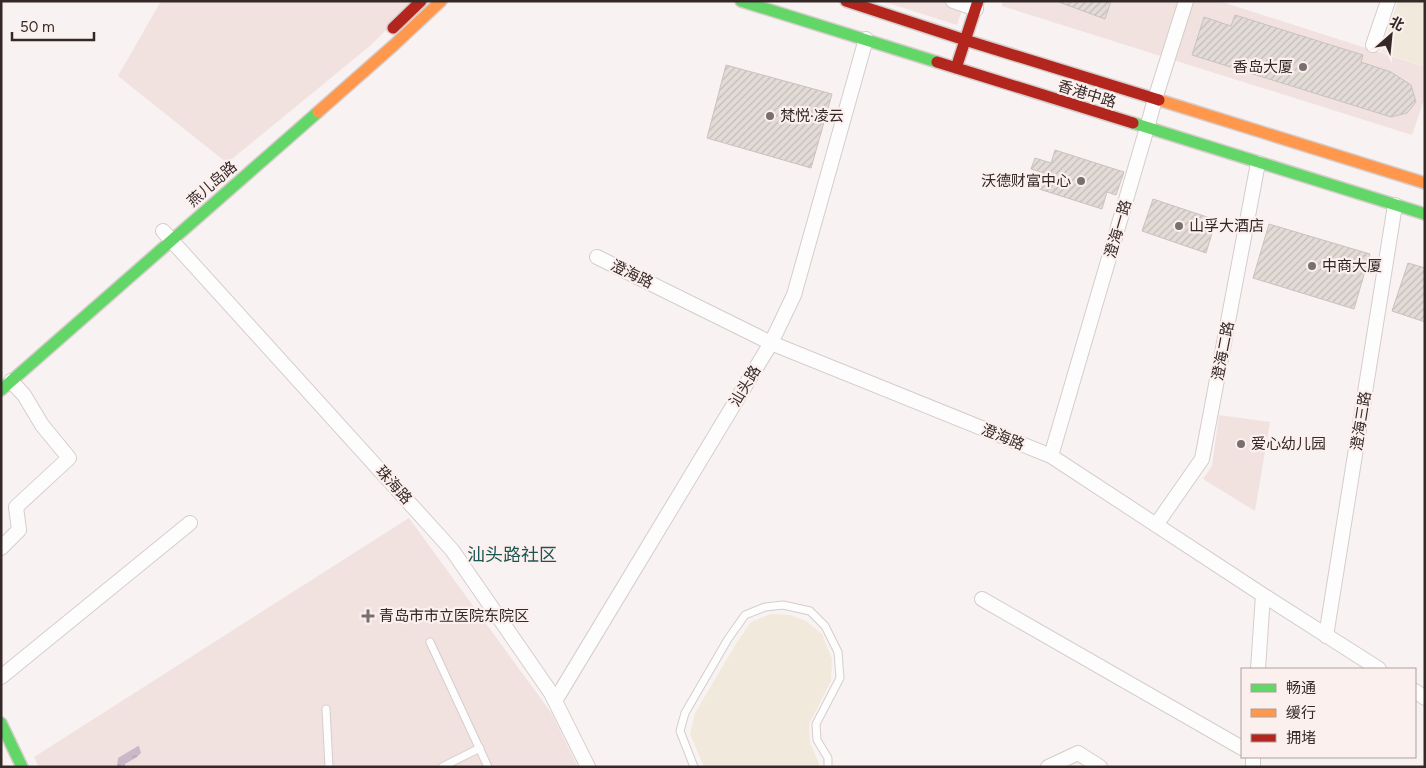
<svg xmlns="http://www.w3.org/2000/svg" width="1426" height="768" font-family="Figtree,'Noto Sans SC',sans-serif">
<style>
.built{fill:#f1e2e0}
.park{fill:#f1eadc}
.water{fill:url(#water-ripples)}
.building{fill:url(#building-hatch);stroke:#c9c2bf}
.lines{fill:none;stroke-linecap:round;stroke-linejoin:round}
.lane-casing{stroke:#d5cdcc;stroke-width:9}
.street-casing{stroke:#d5cdcc;stroke-width:16}
.fast-casing{stroke:#d5cdcc;stroke-width:14}
.slow-casing{stroke:#d5cdcc;stroke-width:14}
.jam-casing{stroke:#d5cdcc;stroke-width:14}
.lane{stroke:#fefdfd;stroke-width:7}
.street{stroke:#fefdfd;stroke-width:14}
.fast{stroke:#63d668;stroke-width:11}
.slow{stroke:#ff974d;stroke-width:11}
.jam{stroke:#b3261e;stroke-width:11}
.poi-dot{fill:#796f6e;stroke:#fcf0ee;stroke-width:2}
.labels{text-anchor:middle;dominant-baseline:central;stroke-width:4.5;stroke-linejoin:round;paint-order:stroke}
.poi-label{font-size:15px;fill:#342927;stroke:#fcf0ee;text-anchor:start}
.street-label{font-size:15px;fill:#342927;stroke:#fcf0ee}
.quarter-label{font-size:18px;fill:#1a5553;stroke:#fcf0ee}
</style>
<defs>
<pattern id="water-ripples" width="26" height="14" patternUnits="userSpaceOnUse" patternTransform="scale(1.25)"><rect width="26" height="14" fill="#cab8c9"/><path d="M2 4q2-2 4 0t4 0M15 11q2-2 4 0t4 0" fill="none" stroke="#ae9ead"/></pattern>
<pattern id="building-hatch" width="6" height="6" patternUnits="userSpaceOnUse" patternTransform="scale(1.25)"><rect width="6" height="6" fill="#e3dbd6"/><path d="M-1 1l2-2M0 6l6-6M5 7l2-2" fill="none" stroke="#c3bcb8"/></pattern>
</defs>
<rect width="100%" height="100%" fill="#f8f2f2"/>
<!-- built -->
<path class="built" d="M161,1H415L371,45L227,163L118,76Z
M882,1H965L957,25Z
M1002,1H1219L1425,67V97L1412,135L1002,6Z
M1219,415L1270,422L1255,511L1203,479L1212,466Z
M409,518L552,714L578,767H39L34,757Z"/>
<!-- park -->
<path class="park" d="M1398,1H1425V67L1381,52Z
M771,614L790,615L806,621L822,634L832,659L831,681L809,724L810,743L819,763V767H704L690,734L695,713L737,642L751,622Z"/>
<!-- water -->
<path class="water" d="M138,746H139L141,753L137,757L125,764V767H117L118,758Z"/>
<!-- building -->
<path class="building" d="M1059,1H1111L1105,19L1059,2Z
M1235,15L1363,55L1361,62L1391,72L1411,85L1416,102L1407,113L1391,117L1192,55L1204,17L1231,26Z
M726,65L832,94L811,168L707,138Z
M1055,150L1124,172L1116,195L1107,192L1102,209L1039,189L1044,173L1031,169L1035,158L1051,163Z
M1153,199L1216,220L1206,253L1142,231Z
M1269,224L1370,254L1354,309L1253,278Z
M1408,263L1425,268V322L1392,311Z"/>
<g class="lines">
<defs>
<path id="lane" d="M430,642L488,767
M326,709L329,767
M442,767L480,748
M694,767L680,731L685,713L728,639L745,615L765,607L783,605L810,611L825,626L838,652L840,678L816,724L817,740L828,758V767"/>
<path id="street" d="M953,1L976,9
M1373,45L1388,1
M163,231L452,550L551,693L588,767
M597,257L771,343L1051,456L1263,595L1379,669
M1051,456L1147,128L1155,99L1186,1
M1156,525L1202,459L1258,163
M1,548L19,530L16,507L69,458L42,425L24,395L11,381
M982,599L1242,748
M1326,636L1395,205
M1258,669L1263,595
M1,677L190,523
M1415,691L1425,698
M555,701L771,343L794,295L866,39
M1048,767L1078,753L1100,767
M1253,767V757"/>
<path id="fast" d="M741,1L937,62
M1133,123L1425,214
M1,390L318,112
M1,723L22,767"/>
<path id="slow" d="M1159,100L1425,183
M318,112L394,45L441,1"/>
<path id="jam" d="M846,1L965,40L1159,100
M393,28L421,1
M937,62L1133,123
M956,68L978,1"/>
</defs>
<!-- lane casing -->
<use href="#lane" class="lane-casing"/>
<!-- street casing -->
<use href="#street" class="street-casing"/>
<!-- fast casing -->
<use href="#fast" class="fast-casing"/>
<!-- slow casing -->
<use href="#slow" class="slow-casing"/>
<!-- jam casing -->
<use href="#jam" class="jam-casing"/>
<!-- lane -->
<use href="#lane" class="lane"/>
<!-- street -->
<use href="#street" class="street"/>
<!-- fast -->
<use href="#fast" class="fast"/>
<!-- slow -->
<use href="#slow" class="slow"/>
<!-- jam -->
<use href="#jam" class="jam"/>
</g>
<!-- markers -->
<g class="poi-dot">
<circle cx="1303" cy="67" r="5"/>
<circle cx="770" cy="116" r="5"/>
<circle cx="1081" cy="181" r="5"/>
<circle cx="1179" cy="226" r="5"/>
<circle cx="1312" cy="266" r="5"/>
<circle cx="1241" cy="444" r="5"/>
<path d="M365.5 608.5h5v5h5v5h-5v5h-5v-5h-5v-5h5z"/>
</g>
<g class="labels">
<!-- poi labels -->
<g class="poi-label">
<text x="1293" y="67" text-anchor="end">香岛大厦</text>
<text x="780" y="116">梵悦·凌云</text>
<text x="1071" y="181" text-anchor="end">沃德财富中心</text>
<text x="1189" y="226">山孚大酒店</text>
<text x="1322" y="266">中商大厦</text>
<text x="1251" y="444">爱心幼儿园</text>
<text x="379" y="616">青岛市市立医院东院区</text>
</g>
<!-- street labels -->
<g class="street-label">
<text transform="translate(1087 94) rotate(17)">香港中路</text>
<text transform="translate(212 184) rotate(-41)">燕儿岛路</text>
<text transform="translate(1118 229) rotate(-74)">澄海一路</text>
<text transform="translate(632 274) rotate(26)">澄海路</text>
<text transform="translate(1223 351) rotate(-79)">澄海二路</text>
<text transform="translate(745 386) rotate(-59)">汕头路</text>
<text transform="translate(1361 421) rotate(-81)">澄海三路</text>
<text transform="translate(1003 437) rotate(22)">澄海路</text>
<text transform="translate(394 485) rotate(48)">珠海路</text>
</g>
<!-- quarter labels -->
<g class="quarter-label">
<text x="512" y="555">汕头路社区</text>
</g>
</g>
<!-- border -->
<rect width="1426" height="768" fill="none" stroke="#342927" stroke-width="5"/>
<!-- legend -->
<rect x="1241" y="668" width="175" height="90" fill="#fcf0ee" stroke="#aca09e"/>
<rect x="1251" y="684" width="25" height="8" fill="#63d668" stroke="#aca09e"/>
<text x="1286" y="693" font-size="15" fill="#342927">畅通</text>
<rect x="1251" y="709" width="25" height="8" fill="#ff974d" stroke="#aca09e"/>
<text x="1286" y="718" font-size="15" fill="#342927">缓行</text>
<rect x="1251" y="734" width="25" height="8" fill="#b3261e" stroke="#aca09e"/>
<text x="1286" y="743" font-size="15" fill="#342927">拥堵</text>
<!-- north arrow -->
<g transform="translate(1391 35) rotate(27)" stroke="#fcf0ee" stroke-width="4" paint-order="stroke">
<path d="M0-4L9 19L0 12L-9 19Z" fill="#342927"/>
<text y="-8" font-size="14" font-weight="bold" text-anchor="middle" fill="#342927">北</text>
</g>
<!-- scale -->
<path d="M12 32v8h82v-8" fill="none" stroke="#342927" stroke-width="2.5"/>
<text x="20" y="32" font-size="15" fill="#342927" stroke="#fcf0ee" stroke-width="4" paint-order="stroke">50 m</text>
</svg>
